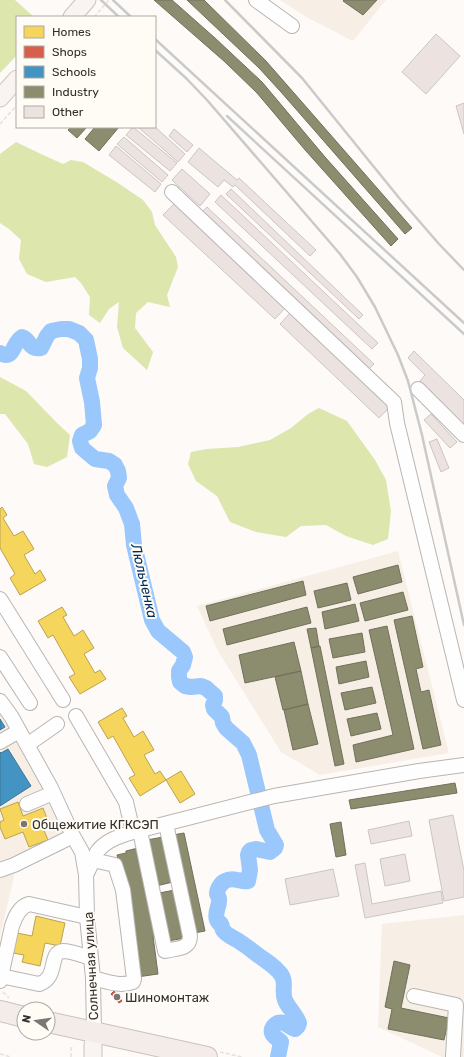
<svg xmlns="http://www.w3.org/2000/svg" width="464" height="1057" font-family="Rubik,sans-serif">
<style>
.built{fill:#f7efe6}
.forest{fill:#dce6ad}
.homes{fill:#f6d55c;stroke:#bba34e}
.shops{fill:#d6604d;stroke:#a55143}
.schools{fill:#4393c3;stroke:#3e7596}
.industry{fill:#8c8c6e;stroke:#71705a}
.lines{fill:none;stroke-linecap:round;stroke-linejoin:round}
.river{stroke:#9ac8fc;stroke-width:16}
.building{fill:#ece2e0;stroke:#cac6c5}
.minor-casing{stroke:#b8b6b3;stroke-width:16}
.major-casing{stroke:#ccc1bd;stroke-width:19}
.highway-casing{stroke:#ccc1bd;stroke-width:22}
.path{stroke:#e3e2e1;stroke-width:1.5;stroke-dasharray:4 2;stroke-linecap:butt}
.minor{stroke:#fffefe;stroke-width:14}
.major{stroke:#f9f3f1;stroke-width:17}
.highway{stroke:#f4ece9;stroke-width:20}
.rail{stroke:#cbcaca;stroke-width:2.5}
.path-bridge{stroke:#e3e2e1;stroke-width:1.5;stroke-dasharray:4 2;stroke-linecap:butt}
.poi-dot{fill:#797673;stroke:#fffbf5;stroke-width:1.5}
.labels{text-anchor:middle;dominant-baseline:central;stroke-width:4;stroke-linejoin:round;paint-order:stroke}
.poi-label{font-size:13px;fill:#322f2c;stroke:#fffbf5;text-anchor:start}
.street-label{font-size:13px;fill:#322f2c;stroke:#fffbf5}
.water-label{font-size:14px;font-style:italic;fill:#002e5d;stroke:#fffbf5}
</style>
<rect width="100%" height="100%" fill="#fdfaf7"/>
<!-- built -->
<path class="built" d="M280,0H386L353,41L306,17Z
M398,551L449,753L320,775L281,752L218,651L197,606Z
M0,709L16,733L67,836L15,872L0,937Z
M464,915V1057H442L378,1027L382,924Z"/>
<!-- forest -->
<path class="forest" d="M0,0H15L34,17H17V55L0,73Z
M16,142L43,155L63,164L71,160L83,162L118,183L143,200L152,212L155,225L176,257L178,267L167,295L170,307L148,302L136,313L135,328L153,352L147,370L123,348L117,327L119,302L109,309L100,323L89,315L90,297L81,283L75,277L46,282L27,274L19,259L21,240L9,229L0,223V154Z
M0,377L26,391L57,423L70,435L67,457L47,467L34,464L28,444L5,414H0Z
M319,408L347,421L375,460L386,480L391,511L388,539L373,545L346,536L326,525L301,526L286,537L256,532L230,522L217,496L196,481L188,464L191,452L207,449L238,447L270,440L291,428L308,414Z"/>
<!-- homes -->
<path class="homes" d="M2,507L7,515L3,518L14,536L23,531L34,549L24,555L35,574L40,570L46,580L20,595L10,578L15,574L0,548V509Z
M62,607L67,615L63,617L74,636L83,630L94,648L84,654L95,673L100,670L106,679L80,694L69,677L75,674L53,635L48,638L38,621Z
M122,708L127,716L123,718L134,737L143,731L154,750L144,755L155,774L160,771L166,780L140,796L129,778L135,775L113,736L108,739L98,722Z
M181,771L195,794L180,803L166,780Z
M18,802L23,816L43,808L50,826L43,828L48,840L29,847L23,832L5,839L0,827V822L4,820L0,809Z
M36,916L65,923L60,946L45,943L40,966L22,962L24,955L13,953L17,933L32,936Z"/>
<!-- shops -->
<path class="shops" d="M114,991L122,1001L119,1003L111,994Z"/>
<!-- schools -->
<path class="schools" d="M0,719L5,727L0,730Z
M8,749L31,786L0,806V752L1,753Z"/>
<!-- industry -->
<path class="industry" d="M154,0H172L215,38L262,82L325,157L398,239L391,246L306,151L257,93L225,62Z
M187,0H204L266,61L412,228L405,234L281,92L259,68Z
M344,0H377L363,15L343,1Z
M71,127H87L77,138L68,130Z
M95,127H119L99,151L85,139Z
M398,565L402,582L358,594L353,577Z
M303,581L306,595L210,621L206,606Z
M347,583L351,600L318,608L314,591Z
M403,592L408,610L365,621L360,603Z
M355,604L359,621L325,629L322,612Z
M307,607L311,623L227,645L223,629Z
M412,616L423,667L416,669L421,692L429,690L441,745L423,749L394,620Z
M387,626L414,749L356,762L353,745L393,735L369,630Z
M316,628L319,646L311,648L307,629Z
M362,633L365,652L333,658L329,639Z
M294,642L301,671L245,683L239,655Z
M320,646L344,764L335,766L311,648Z
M366,661L369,677L339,684L336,667Z
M301,671L308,704L283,710L275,677Z
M372,687L376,703L345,710L341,693Z
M308,704L318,744L293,750L284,710Z
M377,713L381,729L351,736L347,719Z
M455,783L457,793L351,809L349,800Z
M341,822L346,855L336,857L330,824Z
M184,833L205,931L194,933L173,835Z
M163,837L173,882L156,886L147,840Z
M138,848L157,935L153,936L158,974L137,977L124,884L117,855L126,853V851Z
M175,890L185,938L168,941L159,893Z
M394,961L410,965L401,1008L449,1018L444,1040L388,1029L392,1009L385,1007Z"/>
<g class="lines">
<!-- river -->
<path class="river" d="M0,353C14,361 12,343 22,337C31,340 28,350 41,348L47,336L51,331L61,329H69L79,333L86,340L90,359V368L87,378L92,402L94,425L90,431L82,435L80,441L82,448L95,459L109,461L115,465L118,471L119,478L115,486L117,495L126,508L132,524L134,545L152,620L158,631L183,652L185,657L183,665L179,671V677L180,682L185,686L191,687L201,686L206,688L215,696V700L213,705L214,709L222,717L223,723L226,728L243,743L249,755L267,830L276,845L275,848L270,852L265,851L256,849L251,850L249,852L248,855L250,870L248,881C241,883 234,876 225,881C221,883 217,889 217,894C218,896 219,897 219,899C220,906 214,912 217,920C219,925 218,920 221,924C222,926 222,928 223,930C227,936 235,938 240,942C248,947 255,953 262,958C268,962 274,966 279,972C288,981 281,990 285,1000C288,1008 296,1014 299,1023L298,1026L295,1029C290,1027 287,1024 284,1023C277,1021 270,1027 272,1033C273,1037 279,1039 281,1042L278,1057"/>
</g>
<!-- building -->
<path class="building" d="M436,34L460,56L426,94L402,72Z
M464,103V134L456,106Z
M133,127L177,163L170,171L126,135Z
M138,127H155L185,154L178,162Z
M174,129L193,145L187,152L169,136Z
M124,137L168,175L162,182L117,144Z
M116,146L161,184L155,192L109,155Z
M199,148L237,180L239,178L316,250L310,256L235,185L233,187L224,180L218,187L188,162Z
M182,169L210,194L200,206L172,180Z
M231,189L363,315L359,319L226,194Z
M221,195L378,343L372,349L215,202Z
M175,203L287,306L275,319L163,215Z
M207,207L374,364L367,371L200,214Z
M292,311L392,405L379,418L280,324Z
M414,351L464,400V425L420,381L425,375L408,358Z
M431,414L457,442L450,448L424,420Z
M437,439L449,468L441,472L429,442Z
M453,815L464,871V897L444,901L429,820Z
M409,821L412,836L371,844L368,830Z
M405,854L410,881L385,886L380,859Z
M365,863L372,904L441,891L443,903L365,918L355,865Z
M333,869L339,896L290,905L285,879Z"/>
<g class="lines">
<defs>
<path id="minor" d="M256,0L292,26
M172,192L394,402L397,423L464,700
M418,389L464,435
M0,599L63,700
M0,657L30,703
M0,701L11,716L51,788L73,836L82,852L86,875L87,917L93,978L94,1032
M76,716L126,802L133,832
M0,742L19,731
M27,745L57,724
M27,804L53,793
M140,831L165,951C176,948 190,950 190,936L166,824
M0,870L14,865L73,836
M86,875C90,868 93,859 97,852C106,840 120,836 133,832L274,796L419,771L464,765
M1,976L39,984C59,978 48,952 63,951C72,951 83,956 91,958
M93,978C106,981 119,987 133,982L134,979L123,890L115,865L93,860
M0,981L12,926C15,917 19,907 29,904L87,917
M414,996L456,1005L453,1057"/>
<path id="major" d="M72,17L87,0
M0,98L17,79
M93,1057V1044"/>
<path id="highway" d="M0,1011L24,1017
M48,1022L207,1057"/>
</defs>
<!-- minor casing -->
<use href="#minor" class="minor-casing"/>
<!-- major casing -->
<use href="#major" class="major-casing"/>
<!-- highway casing -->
<use href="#highway" class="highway-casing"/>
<!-- path -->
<path class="path" d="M0,124L17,105
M3,992L9,998
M34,1005L44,1008
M220,1052L242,1057
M0,1054L11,1057
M71,1057V1045"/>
<!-- minor -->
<use href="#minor" class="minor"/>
<!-- major -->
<use href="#major" class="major"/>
<!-- highway -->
<use href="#highway" class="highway"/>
<!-- rail -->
<path class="rail" d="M101,0L119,17
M113,0L131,17
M225,0L302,78L374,167L400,199L439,244L464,270
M155,39L464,323
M155,50L187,79
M184,76L207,100L340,254L357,277L375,307L398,355L408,381L422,435L464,625
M227,116L464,334"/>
<!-- path-bridge -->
<path class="path-bridge" d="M94,17L109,0"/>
</g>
<!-- markers -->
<g class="poi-dot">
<circle cx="24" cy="824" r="4"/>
<circle cx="117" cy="997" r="4"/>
</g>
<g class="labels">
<!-- poi labels -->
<g class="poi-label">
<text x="32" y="824">Общежитие КГКСЭП</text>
<text x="125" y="997">Шиномонтаж</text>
</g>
<!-- street labels -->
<g class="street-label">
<text transform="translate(91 966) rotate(-93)">Солнечная улица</text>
</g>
<!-- water labels -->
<g class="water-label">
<text transform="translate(144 581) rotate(77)">Люльченка</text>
</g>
</g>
<!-- legend -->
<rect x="16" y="16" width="140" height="112" fill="#fffbf5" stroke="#ada9a5"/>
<rect x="24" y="26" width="20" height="12" fill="#f6d55c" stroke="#ada9a5"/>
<text x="52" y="36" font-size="12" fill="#322f2c">Homes</text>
<rect x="24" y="46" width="20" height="12" fill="#d6604d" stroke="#ada9a5"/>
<text x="52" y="56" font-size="12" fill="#322f2c">Shops</text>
<rect x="24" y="66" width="20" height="12" fill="#4393c3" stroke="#ada9a5"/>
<text x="52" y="76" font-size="12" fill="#322f2c">Schools</text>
<rect x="24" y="86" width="20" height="12" fill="#8c8c6e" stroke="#ada9a5"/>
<text x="52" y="96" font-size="12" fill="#322f2c">Industry</text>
<rect x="24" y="106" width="20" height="12" fill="#ece2e0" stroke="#ada9a5"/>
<text x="52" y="116" font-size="12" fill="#322f2c">Other</text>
<!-- north arrow -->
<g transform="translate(36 1021) rotate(283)"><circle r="19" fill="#fffbf5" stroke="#ada9a5"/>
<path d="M0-3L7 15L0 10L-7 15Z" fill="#797673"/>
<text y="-6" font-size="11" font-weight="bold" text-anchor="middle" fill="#322f2c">N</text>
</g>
</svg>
